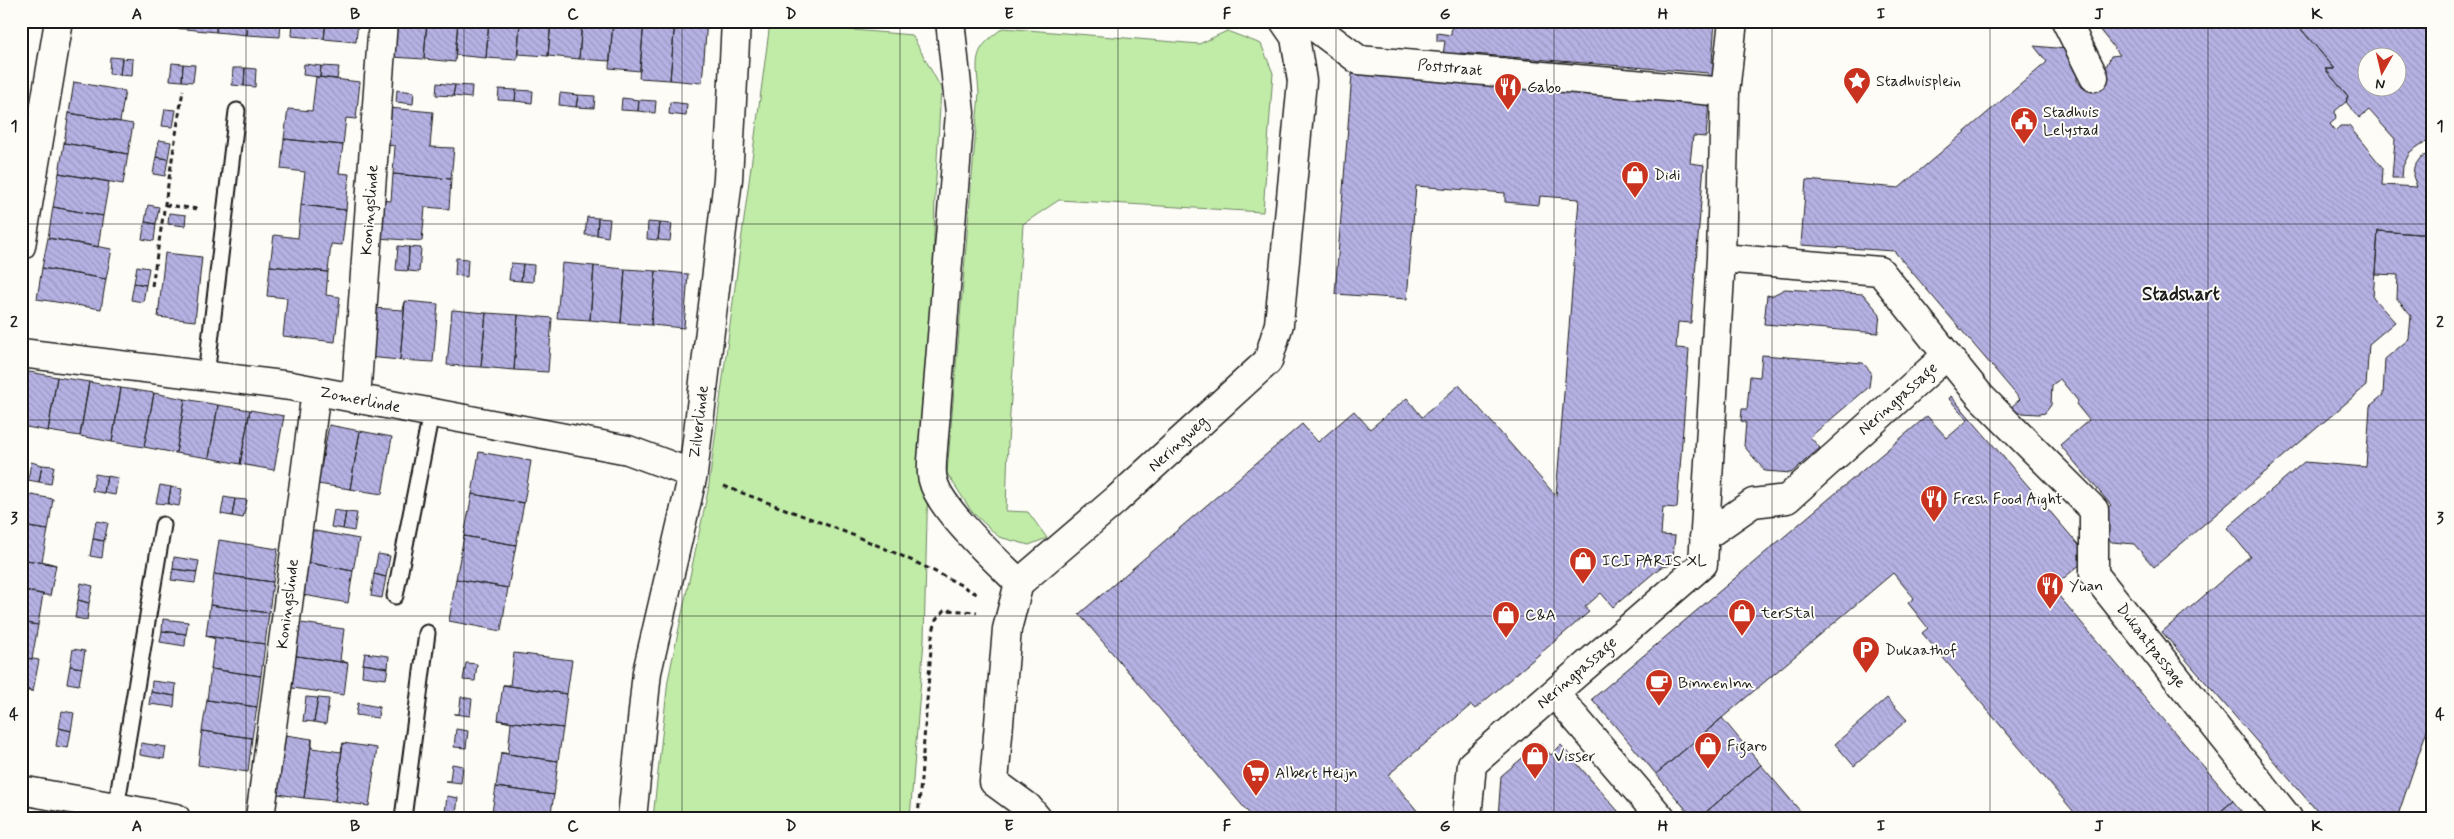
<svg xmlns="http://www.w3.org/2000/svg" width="2454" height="839" font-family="Mynerve,sans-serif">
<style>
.grass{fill:#c1eca8;stroke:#6e8462}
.building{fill:url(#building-back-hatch);stroke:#1c1c1c;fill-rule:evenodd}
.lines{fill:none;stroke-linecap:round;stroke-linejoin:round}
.lane-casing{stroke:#1c1c1c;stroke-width:19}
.street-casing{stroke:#1c1c1c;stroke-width:31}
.secondary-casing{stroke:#1c1c1c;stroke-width:31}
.path{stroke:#1c1c1c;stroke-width:3;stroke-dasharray:5 4;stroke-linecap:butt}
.lane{stroke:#fdfcf7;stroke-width:15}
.street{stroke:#fdfcf7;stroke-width:28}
.secondary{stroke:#fdfcf7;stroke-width:28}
.grid{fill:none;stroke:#1c1c1c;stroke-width:1;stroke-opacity:0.55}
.labels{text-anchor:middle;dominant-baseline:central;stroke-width:4;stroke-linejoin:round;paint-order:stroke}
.street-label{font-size:16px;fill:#1c1c1c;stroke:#fdfcf7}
.poi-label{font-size:16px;fill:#1c1c1c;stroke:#fdfcf7;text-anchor:start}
.quarter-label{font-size:19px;font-weight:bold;fill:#1c1c1c;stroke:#fdfcf7}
.neatline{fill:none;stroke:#1c1c1c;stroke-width:2}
.grid-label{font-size:16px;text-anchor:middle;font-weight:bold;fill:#1c1c1c}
</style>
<defs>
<pattern id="building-back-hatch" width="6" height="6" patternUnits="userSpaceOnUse" patternTransform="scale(1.25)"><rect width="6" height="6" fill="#b5b1e3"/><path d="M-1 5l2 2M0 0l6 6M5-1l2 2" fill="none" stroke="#9b98c2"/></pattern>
</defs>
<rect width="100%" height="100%" fill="#fdfcf7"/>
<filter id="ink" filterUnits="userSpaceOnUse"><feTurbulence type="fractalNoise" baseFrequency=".02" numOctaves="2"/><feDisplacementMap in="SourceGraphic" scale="10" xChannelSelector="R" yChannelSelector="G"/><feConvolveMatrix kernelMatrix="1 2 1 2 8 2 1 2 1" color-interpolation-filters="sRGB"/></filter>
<g filter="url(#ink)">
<!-- grass -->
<path class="grass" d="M770,23L912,35L941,88L935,195L924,640L910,818H653L668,680L708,491Z
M1003,28L1199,44L1227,31L1261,44L1273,73L1263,212L1059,200L1023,224L1008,442L1006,511L1028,512L1047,538L1029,545L999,537L972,512L947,473L979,93C976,58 972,50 1003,28Z"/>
<!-- building -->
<path class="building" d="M124,21H155V27L124,24Z
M155,21H186V29L155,27Z
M186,21H217L216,32L186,29Z
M217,21H248L247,35L216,32Z
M248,21H281L280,37L247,35Z
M293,21H326L324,39L292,36Z
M326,21H358L356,42L324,39Z
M395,21H427L424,59L392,57Z
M427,21H458L455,62L424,59Z
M458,21H489L486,58L455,55Z
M489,21H520L517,60L486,58Z
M520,21H551L548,56L518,54Z
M551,21H582L579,59L548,56Z
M582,21H613L610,61L579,59Z
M613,21H644L640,71L609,68Z
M644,21H675L670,80L639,78Z
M675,21H707L702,83L670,80Z
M1452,21H1715L1712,62L1716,63L1715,78H1708V73L1460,53V59L1443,55L1445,41H1437V33L1451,35Z
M2095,21H2294L2335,69H2325L2348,96L2346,99L2347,101L2335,111L2336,119L2330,124L2335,131L2340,126H2349L2383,168L2382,185L2417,187L2413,176L2414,167L2421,157L2433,152V235L2378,231L2373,298L2395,322L2369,344L2366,386L2154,567L2134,544L2112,542L2107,539L2105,510L2111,505L2060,445L2089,420L2076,404L2078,401L2060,379L2052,385L2051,405L2045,413L2038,414L2006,412L2020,399L1894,251L1801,245L1806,180L1899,188L2047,62L2034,46L2067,49L2078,60L2077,81L2083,88L2105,70L2103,65L2106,67L2111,56L2120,55L2094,23Z
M2294,21H2433V141L2423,143L2410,152L2403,166L2402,178H2392L2395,139L2369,110L2359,118L2346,102L2348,96L2325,69H2335ZM2366,58H2396V88H2366Z
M110,57L122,58L120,75L109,74Z
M122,58L133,59L132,76L120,75Z
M172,63L183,64L182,81L170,80Z
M183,64L195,65L193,82L182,81Z
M304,64L321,66L320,77L303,75Z
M321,66L339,67L337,79L320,77Z
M233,68H245L244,86L232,85Z
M245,68L256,69L255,87L244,86Z
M1352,74L1709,102L1706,137L1693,136L1690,163L1704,165L1691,323L1678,322L1676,348L1689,349L1677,508L1663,507L1661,535L1675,536L1673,556L1669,566L1661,567L1613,607L1601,593L1585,607L1589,612L1475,709L1471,705L1388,775L1423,818H1253L1079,614L1302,424L1318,442L1354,411L1370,429L1407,398L1422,417L1459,385L1556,496L1579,199L1540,196L1539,205L1505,202V193L1416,186L1407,299L1335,294Z
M316,77L360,82L356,119L346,118L343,145L284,139L288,109L312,111Z
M74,82L125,91L120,122L69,113Z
M437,83L455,85L453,96L436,95Z
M455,85L472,86L471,98L453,96Z
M499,89L516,90L515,101L498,100Z
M397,90L414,92L413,104L396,102Z
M516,90L533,91L532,103L515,101Z
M560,93L578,95L576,107L559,105Z
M578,95L595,96L594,108L576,107Z
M622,98L639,100L638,111L621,110Z
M639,100L656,101L655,113L638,111Z
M670,102L687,104L686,116L669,114Z
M389,108L433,112L430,147L454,148L451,179L393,174L395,146L385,145Z
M165,109L176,110L173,127L162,126Z
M69,113L133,124L128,154L64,143Z
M284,139L343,145L339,173L349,174L346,210L301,205L305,172L281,169Z
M159,140L171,142L168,159L156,157Z
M64,143L128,154L123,184L59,173Z
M156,157L168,159L165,176L153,174Z
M59,173L109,182L103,216L53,207Z
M393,174L451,179L449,209L425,207L422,241L377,238L381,200L391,201Z
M148,205L159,207L156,224L145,222Z
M301,205L346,210L342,245L331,244L328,272L270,266L274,235L298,238Z
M53,207L103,216L98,247L48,238Z
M169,213L186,215L185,226L168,224Z
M587,217L598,218L597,235H585Z
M598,218L610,219L608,237L597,235Z
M145,222L156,224L154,241L142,239Z
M648,222L660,223L658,240L647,239Z
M660,223L672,224L670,241L658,240Z
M2378,231L2433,235V712L2397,818H2323L2162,632L2250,556L2227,528L2304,462L2366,467L2370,406L2383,395L2385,359L2409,339L2411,316L2397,299L2398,275L2375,274Z
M48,238L112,249L106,279L42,268Z
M398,246L409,247L408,271L396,270Z
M409,247L421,248L419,272L408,271Z
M165,253L202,257L195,321L158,317Z
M456,258L468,259L467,277L455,275Z
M511,263L523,264L521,281L509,280Z
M562,263L594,266L590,320L557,318Z
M523,264L534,265L533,282L521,281Z
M137,266L149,268L146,285L134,283Z
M270,266L328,272L326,295L340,297L335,342L283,336L287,298L267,296Z
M594,266L625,269L621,323L590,320Z
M42,268L106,279L101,309L37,299Z
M625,269L656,271L651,325L621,323Z
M656,271L688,274L684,328L651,325Z
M134,283L146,285L143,302L131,300Z
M1785,289L1863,294L1880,314L1878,333L1764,324L1767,295L1771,296Z
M405,301L438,304L433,362L400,360Z
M405,301L400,360L368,357L372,308L403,310Z
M452,310L486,313L481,367L447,365Z
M486,313L518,315L514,370L481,367Z
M518,315L552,318L548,372L514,370Z
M1762,355L1863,363L1871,372L1869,387L1810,437L1820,448L1791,473L1765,471L1744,446L1746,422L1741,421L1742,409H1747L1750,376L1760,377Z
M24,371L57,377L48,431L21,426V385Z
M57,377L89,382L80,436L48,431Z
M89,382L121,388L112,442L80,436Z
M121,388L154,393L144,447L112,442Z
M154,393L185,399L176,453L144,447Z
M1951,396L2089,557L2052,588L2233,801L2213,818H2079L1922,633L1928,628L1908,603L1914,598L1893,573L1656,774L1592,699L1927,416L1947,438L1968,420L1949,399Z
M185,399L218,405L209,458L176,453Z
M218,405L250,410L240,464L209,458Z
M250,410L284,416L274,470L240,464Z
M329,425L360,431L350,489L318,484Z
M360,431L392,437L382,494L350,489Z
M479,452L531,461L524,503L472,494Z
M31,462L42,465L39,482L28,480Z
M42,465L54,466L51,484L39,482Z
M95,474L107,476L104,493L92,491Z
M107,476L118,478L115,495L104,493Z
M160,485L171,487L168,504L156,503Z
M171,487L182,489L179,506L168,504Z
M21,493L53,499L48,530L21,526Z
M472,494L524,503L516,545L464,536Z
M224,497L235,499L232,516L221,514Z
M235,499L247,500L243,518L232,516Z
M334,510L346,512L343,529L331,527Z
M346,512L357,513L354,531L343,529Z
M96,521L108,523L104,541L93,539Z
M21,526L48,530L42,561L56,565L21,559Z
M310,530L359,539L353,571L304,562Z
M464,536L516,545L508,588L456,579Z
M93,539L104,541L102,558L90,556Z
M219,540L278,549L273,582L214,574Z
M378,554L390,556L386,577L374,574Z
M174,557L199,561L197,572L173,569Z
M21,559L56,565L50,596L21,590Z
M304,562L353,571L348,603L298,594Z
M173,569L197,572L195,583L171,580Z
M214,574L273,582L269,613L210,605Z
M374,574L386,577L382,598L371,596Z
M456,579L508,588L501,631L449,621Z
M81,583L93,586L89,603L78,600Z
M21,590L43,594L38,625L21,622Z
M78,600L89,603L87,620L75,618Z
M210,605L269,613L265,644L206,636Z
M163,619L188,622L186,634L162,631Z
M21,622L38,625L32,659L21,657Z
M294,622L344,629L340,660L348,663L290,655Z
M162,631L186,634L185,646L160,642Z
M206,636L265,644L261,676L211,669L215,639Z
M73,649L85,651L82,668L70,666Z
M365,653L389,656L388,668L363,664Z
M514,653L572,660L567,694L503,685H510Z
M290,655L348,663L344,695L285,687Z
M21,657L39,660L33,691L21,688Z
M466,663L477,664L475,681L463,680Z
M363,664L388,668L386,679L362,676Z
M70,666L82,668L79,685L67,683Z
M211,669L261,676L257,707L207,700Z
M152,681L176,684L175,696L151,692Z
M503,685L567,694L563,728L498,720Z
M21,688L33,691H26L21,721Z
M151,692L175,696L174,707L149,704Z
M306,697L318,698L314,722L303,721Z
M461,697L472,699L470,716L454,714H459Z
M318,698L329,699L326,724L314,722Z
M1887,698L1907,720L1854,766L1835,744Z
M207,700L257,707L252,738L202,731Z
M358,703L379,707L378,718L356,715Z
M62,711L74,713L71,731L59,728Z
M1722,718L1761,765L1699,818H1693L1656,774Z
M498,720L563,728L558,761L501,753H508L511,723Z
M59,728L71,731L68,748L56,746Z
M456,729L468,731L466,748L454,747Z
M202,731L252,738L248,772L198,765Z
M279,734L312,739L304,798L271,793Z
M312,739V748L341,752L343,743L335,801L304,798Z
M141,743L166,747L164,759L140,755Z
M343,743L377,748L369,806L335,801Z
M1540,743L1551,755L1561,745L1624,818H1498L1501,776Z
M501,753L558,761L554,795L496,787Z
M452,764L463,766L461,783L445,781H450Z
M1761,765L1801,812L1794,818H1699Z
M496,787L554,795L550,818H491Z
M447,796L458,798L456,815L440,813H445Z
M2233,801L2247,818H2213L2229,804Z"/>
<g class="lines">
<defs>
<path id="lane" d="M206,376L237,111
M395,596L431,413
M116,808L163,525
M403,818L427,633"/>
<path id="street" d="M1307,21L1359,60L1725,92
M2066,21L2094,77
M21,246L59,21
M21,353L291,386L628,450L693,474
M1947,355L1981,397L2094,510V574L2288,818
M356,399L383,21
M1704,537L1753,503L1787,499L1947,355L1880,271L1721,258
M1554,693L1661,818
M21,790L176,818
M260,818L316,391
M632,818L647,672L693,474L728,179L736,21
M1467,818L1472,764L1703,564L1721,258L1725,92L1733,21"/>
<path id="secondary" d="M950,21L960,113L932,461C932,467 931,474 933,480C939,509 997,561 1019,583
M1037,818L1028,807L994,782L1007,629L1019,583L1116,500L1268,361L1279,324L1302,81L1295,37L1284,21"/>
</defs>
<!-- lane casing -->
<use href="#lane" class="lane-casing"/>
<!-- street casing -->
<use href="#street" class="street-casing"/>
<!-- secondary casing -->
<use href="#secondary" class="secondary-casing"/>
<!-- path -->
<path class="path" d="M165,205L199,209
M152,286L183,90
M724,486C810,519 900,549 980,596
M918,818L932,636L936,620L945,610L977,612"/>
<!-- lane -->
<use href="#lane" class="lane"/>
<!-- street -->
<use href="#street" class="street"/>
<!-- secondary -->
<use href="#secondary" class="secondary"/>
</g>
</g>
<!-- grid -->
<path class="grid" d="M246,21V818M464,21V818M682,21V818M900,21V818M1118,21V818M1336,21V818M1554,21V818M1772,21V818M1990,21V818M2208,21V818M21,224H2433M21,420H2433M21,616H2433"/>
<!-- icons -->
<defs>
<symbol id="sight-pin" viewBox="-11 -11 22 30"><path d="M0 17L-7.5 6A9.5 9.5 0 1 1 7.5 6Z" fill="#c8321e" stroke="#fdfcf7"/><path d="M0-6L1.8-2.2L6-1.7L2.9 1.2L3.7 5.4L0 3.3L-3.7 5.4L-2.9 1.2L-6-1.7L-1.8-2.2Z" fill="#fff"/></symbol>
<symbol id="restaurant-pin" viewBox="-11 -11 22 30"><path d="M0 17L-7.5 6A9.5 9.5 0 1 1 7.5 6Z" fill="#c8321e" stroke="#fdfcf7"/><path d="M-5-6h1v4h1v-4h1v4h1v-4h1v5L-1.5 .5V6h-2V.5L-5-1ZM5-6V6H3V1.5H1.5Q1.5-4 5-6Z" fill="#fff"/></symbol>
<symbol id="civic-pin" viewBox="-11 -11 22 30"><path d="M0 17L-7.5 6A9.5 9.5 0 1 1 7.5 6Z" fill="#c8321e" stroke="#fdfcf7"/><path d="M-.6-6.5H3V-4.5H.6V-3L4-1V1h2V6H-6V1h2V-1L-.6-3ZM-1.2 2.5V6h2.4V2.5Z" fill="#fff"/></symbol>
<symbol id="shop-pin" viewBox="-11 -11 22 30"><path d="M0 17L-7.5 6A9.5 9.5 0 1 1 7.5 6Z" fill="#c8321e" stroke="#fdfcf7"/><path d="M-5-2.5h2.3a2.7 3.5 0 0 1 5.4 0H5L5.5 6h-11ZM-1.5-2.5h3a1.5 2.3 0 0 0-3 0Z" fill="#fff"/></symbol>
<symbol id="parking-pin" viewBox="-11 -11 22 30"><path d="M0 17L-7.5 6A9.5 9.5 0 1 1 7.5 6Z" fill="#c8321e" stroke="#fdfcf7"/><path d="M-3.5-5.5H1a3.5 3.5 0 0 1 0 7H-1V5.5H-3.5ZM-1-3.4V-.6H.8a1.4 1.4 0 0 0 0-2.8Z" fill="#fff"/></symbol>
<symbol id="cafe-pin" viewBox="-11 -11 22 30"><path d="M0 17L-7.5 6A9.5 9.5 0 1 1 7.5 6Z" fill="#c8321e" stroke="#fdfcf7"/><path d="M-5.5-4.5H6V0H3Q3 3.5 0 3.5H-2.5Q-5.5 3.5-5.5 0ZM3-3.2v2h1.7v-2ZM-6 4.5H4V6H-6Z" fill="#fff"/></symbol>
<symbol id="supermarket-pin" viewBox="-11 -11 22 30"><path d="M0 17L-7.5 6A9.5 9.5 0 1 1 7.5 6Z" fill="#c8321e" stroke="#fdfcf7"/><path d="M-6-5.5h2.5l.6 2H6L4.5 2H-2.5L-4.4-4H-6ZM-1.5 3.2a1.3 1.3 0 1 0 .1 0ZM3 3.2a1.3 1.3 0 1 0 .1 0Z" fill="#fff"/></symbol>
</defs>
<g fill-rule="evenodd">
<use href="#sight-pin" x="1841" y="65" width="32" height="43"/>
<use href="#restaurant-pin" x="1492" y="71" width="32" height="43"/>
<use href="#civic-pin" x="2008" y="105" width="32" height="43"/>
<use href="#shop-pin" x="1619" y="159" width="32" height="43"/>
<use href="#restaurant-pin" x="1918" y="483" width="32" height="43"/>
<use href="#shop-pin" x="1567" y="545" width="32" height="43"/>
<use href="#restaurant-pin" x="2034" y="570" width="32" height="43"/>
<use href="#shop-pin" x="1726" y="597" width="32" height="43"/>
<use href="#shop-pin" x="1490" y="599" width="32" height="43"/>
<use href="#parking-pin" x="1850" y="634" width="32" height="43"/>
<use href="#cafe-pin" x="1643" y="667" width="32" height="43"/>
<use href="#shop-pin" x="1692" y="730" width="32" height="43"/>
<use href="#shop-pin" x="1519" y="740" width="32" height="43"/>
<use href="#supermarket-pin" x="1240" y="757" width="32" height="43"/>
</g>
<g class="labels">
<!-- street labels -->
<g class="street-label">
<text transform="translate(1450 68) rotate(5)">Poststraat</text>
<text transform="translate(370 210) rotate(-86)">Koningslinde</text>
<text transform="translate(1898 399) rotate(-42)">Neringpassage</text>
<text transform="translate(360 400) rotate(11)">Zomerlinde</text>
<text transform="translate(699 422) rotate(-83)">Zilverlinde</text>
<text transform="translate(1178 444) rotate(-43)">Neringweg</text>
<text transform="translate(288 604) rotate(-83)">Koningslinde</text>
<text transform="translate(2151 646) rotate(52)">Dukaatpassage</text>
<text transform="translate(1577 673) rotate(-41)">Neringpassage</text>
</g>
<!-- poi labels -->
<g class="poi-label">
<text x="1876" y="81">Stadhuisplein</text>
<text x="1527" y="87">Gabo</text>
<text x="2043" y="112">Stadhuis<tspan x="2043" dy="18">Lelystad</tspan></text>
<text x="1654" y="175">Didi</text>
<text x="1953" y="499">Fresh Food Aight</text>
<text x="1602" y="561">ICI PARIS XL</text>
<text x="2069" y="586">Yuan</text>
<text x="1761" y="613">terStal</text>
<text x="1525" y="615">C&amp;A</text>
<text x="1885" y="650">Dukaathof</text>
<text x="1678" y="683">BinnenInn</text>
<text x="1727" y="746">Figaro</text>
<text x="1554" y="756">Visser</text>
<text x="1275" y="773">Albert Heijn</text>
</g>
<!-- quarter labels -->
<g class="quarter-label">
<text x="2181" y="294">Stadshart</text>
</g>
</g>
<!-- margin -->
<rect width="2454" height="839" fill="none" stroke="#fdfcf7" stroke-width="55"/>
<!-- north arrow -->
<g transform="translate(2382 72) rotate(188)"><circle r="24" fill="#fdfcf7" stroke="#a3a29f"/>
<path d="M0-4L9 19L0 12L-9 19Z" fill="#c8321e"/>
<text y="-8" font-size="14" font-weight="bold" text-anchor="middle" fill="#1c1c1c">N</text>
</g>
<rect x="28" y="28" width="2398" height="784" class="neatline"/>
<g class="grid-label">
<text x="137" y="19">A</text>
<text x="355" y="19">B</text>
<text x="573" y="19">C</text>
<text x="791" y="19">D</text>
<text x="1009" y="19">E</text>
<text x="1227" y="19">F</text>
<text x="1445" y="19">G</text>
<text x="1663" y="19">H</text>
<text x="1881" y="19">I</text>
<text x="2099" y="19">J</text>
<text x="2317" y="19">K</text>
<text x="14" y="131">1</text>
<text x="2440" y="131">1</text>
<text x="14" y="327">2</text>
<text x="2440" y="327">2</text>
<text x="14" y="523">3</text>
<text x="2440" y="523">3</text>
<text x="14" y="719">4</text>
<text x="2440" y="719">4</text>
<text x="137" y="831">A</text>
<text x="355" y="831">B</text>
<text x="573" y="831">C</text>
<text x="791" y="831">D</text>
<text x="1009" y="831">E</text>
<text x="1227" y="831">F</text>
<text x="1445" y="831">G</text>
<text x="1663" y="831">H</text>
<text x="1881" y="831">I</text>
<text x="2099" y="831">J</text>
<text x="2317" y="831">K</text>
</g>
</svg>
